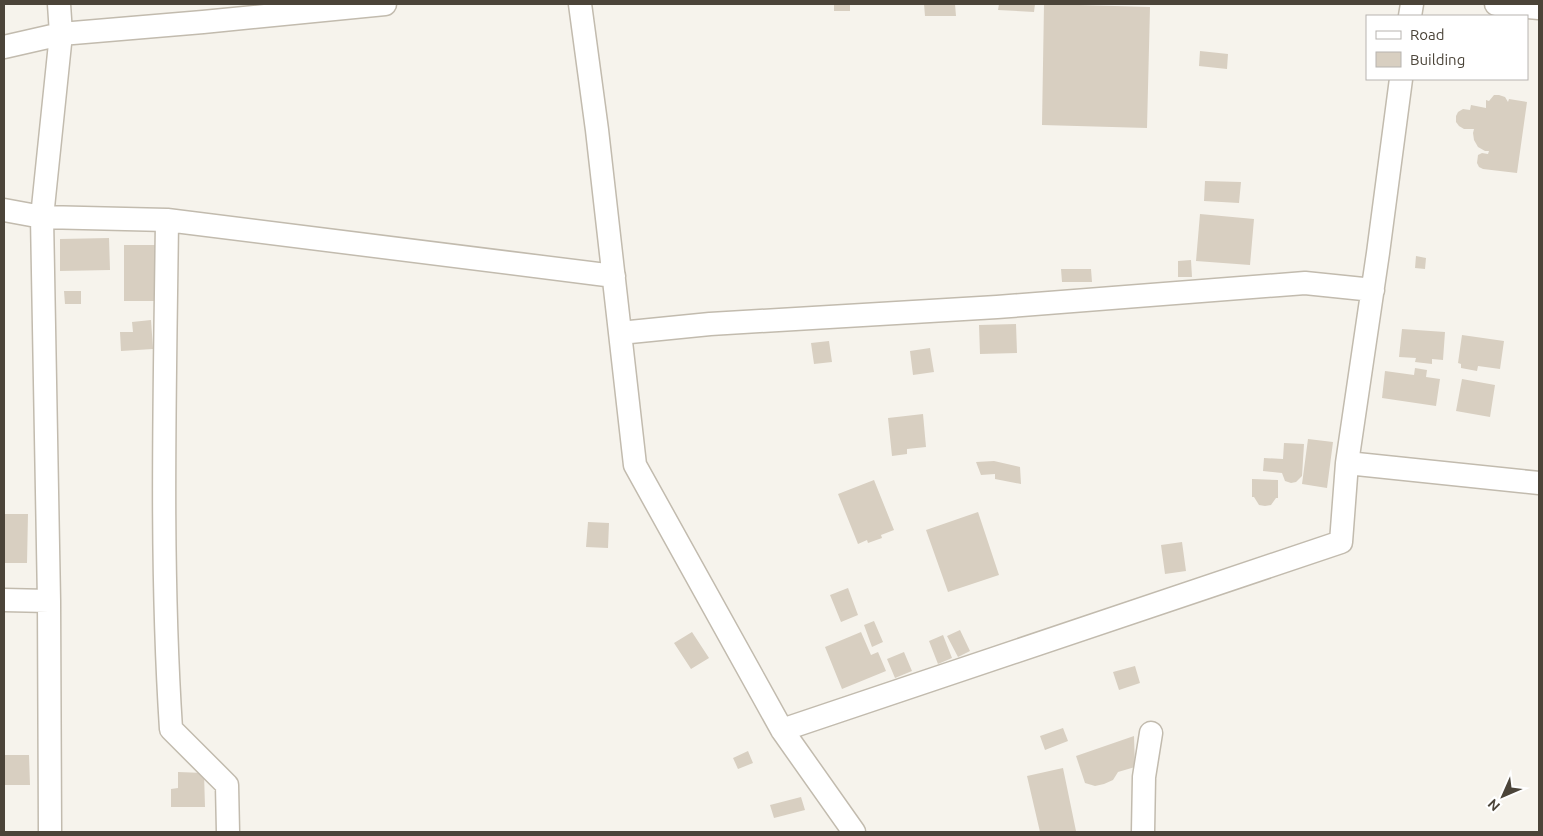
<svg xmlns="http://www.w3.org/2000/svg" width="1543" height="836" font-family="Ubuntu,sans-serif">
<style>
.building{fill:#d8cfc1}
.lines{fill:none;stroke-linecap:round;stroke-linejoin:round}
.minor-casing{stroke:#c2bbae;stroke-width:25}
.minor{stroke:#fff;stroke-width:22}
</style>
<rect width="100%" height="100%" fill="#f6f3ec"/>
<!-- building -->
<path class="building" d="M834,4H850V11H834Z
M924,4H955L956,16H925Z
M999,4H1035L1034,12L998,10Z
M1044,4L1150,7L1147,128L1042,125Z
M1200,51L1228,54L1227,69L1199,66Z
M1494,95H1499L1505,97L1508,102L1509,99L1527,102L1517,173L1483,169L1479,167L1477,163L1478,155L1482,153L1488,154L1489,151H1485L1478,147L1474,140L1473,133L1474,129H1464L1459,126L1456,122V116L1458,112L1463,109L1470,110L1471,105L1486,108V100L1489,101Z
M1205,181L1241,182L1239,203L1204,201Z
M1200,214L1254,219L1250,265L1196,261Z
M109,238L110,270L60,271V239Z
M124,245H157V301H124Z
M1416,256L1426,258L1425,269L1415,268Z
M1191,260L1192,277H1178V261Z
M1061,269H1091L1092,282H1062Z
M64,291H81V304H65Z
M151,320L153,349L121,351L120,332H133L132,322Z
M1016,324L1017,353L980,354L979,325Z
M1402,329L1445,332L1443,360L1432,359V364L1415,362L1416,358L1399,357Z
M1462,335L1504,341L1500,369L1478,366L1477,371L1461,368V364L1458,363Z
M829,341L832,362L814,364L811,343Z
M930,348L934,372L913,375L910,351Z
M1415,368L1427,370L1426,377L1440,379L1436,406L1382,398L1385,371L1414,375Z
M1462,379L1495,385L1490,417L1456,411Z
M923,414L926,447L907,449V454L892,456L888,418Z
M1308,439L1333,442L1327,488L1302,484Z
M1284,443L1304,444L1302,476L1296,482L1291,483L1285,481L1282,473L1263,471L1264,458L1283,459Z
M994,461L1020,467L1021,484L995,479V474L981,475L976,462Z
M1252,479L1278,480V498H1276L1271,505L1265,506L1259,505L1254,497H1252Z
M874,480L894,530L881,535L882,538L868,543L867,540L858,544L838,494Z
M978,512L999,575L948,592L926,530Z
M4,514H28L27,563H4Z
M588,522L609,523L608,548L586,547Z
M1182,542L1186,571L1165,574L1161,545Z
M848,588L858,615L841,622L830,595Z
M874,621L883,642L872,647L864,625Z
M960,630L970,651L958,657L947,636Z
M692,632L709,658L691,669L674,643Z
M861,632L871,655L878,652L886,671L842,689L825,647Z
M943,635L952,658L938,664L929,641Z
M904,652L912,671L895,678L887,659Z
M1135,666L1140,683L1119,690L1113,672Z
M1063,728L1068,741L1045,750L1040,736Z
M1134,736L1135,767L1118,772L1113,780L1104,784L1095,786L1085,783L1076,756Z
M748,751L753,763L738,769L733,758Z
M4,755H29L30,785H4Z
M1063,768L1076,831L1067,832H1040L1027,776Z
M178,772L204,773L205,807H171V789L178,788Z
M801,797L805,810L774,818L770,805Z"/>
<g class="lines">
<defs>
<path id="minor" d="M580,4L597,130L635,465L782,730L854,832
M1496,4L1539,8
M1410,16L1412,4
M4,47L61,34L203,22L385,4
M4,210L42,217L167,220L614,276
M167,220C165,389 160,560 171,729L227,785L228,832
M620,333L710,324L997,307L1305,283L1373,290
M1347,463L1539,483
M4,600L49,601
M782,730L1341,542L1347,463L1378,253L1401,79
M50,832L49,601L42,217L61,34L59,4
M1143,832L1144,777L1151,733"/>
</defs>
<!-- minor casing -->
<use href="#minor" class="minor-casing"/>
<!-- minor -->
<use href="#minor" class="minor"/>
</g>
<!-- border -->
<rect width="1543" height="836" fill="none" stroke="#4b4439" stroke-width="10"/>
<!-- legend -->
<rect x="1366" y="15" width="162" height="65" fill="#ffffff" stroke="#b7b4b0"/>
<rect x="1376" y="31" width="25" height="8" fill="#ffffff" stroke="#b7b4b0"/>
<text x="1410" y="40" font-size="15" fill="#4b4439">Road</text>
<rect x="1376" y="52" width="25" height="15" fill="#d8cfc1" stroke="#b7b4b0"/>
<text x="1410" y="65" font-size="15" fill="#4b4439">Building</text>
<!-- north arrow -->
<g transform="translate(1503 796) rotate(225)" stroke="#ffffff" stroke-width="4" paint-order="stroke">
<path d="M0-4L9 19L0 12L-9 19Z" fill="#4b4439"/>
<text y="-8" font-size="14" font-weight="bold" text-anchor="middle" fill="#4b4439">N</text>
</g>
</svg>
